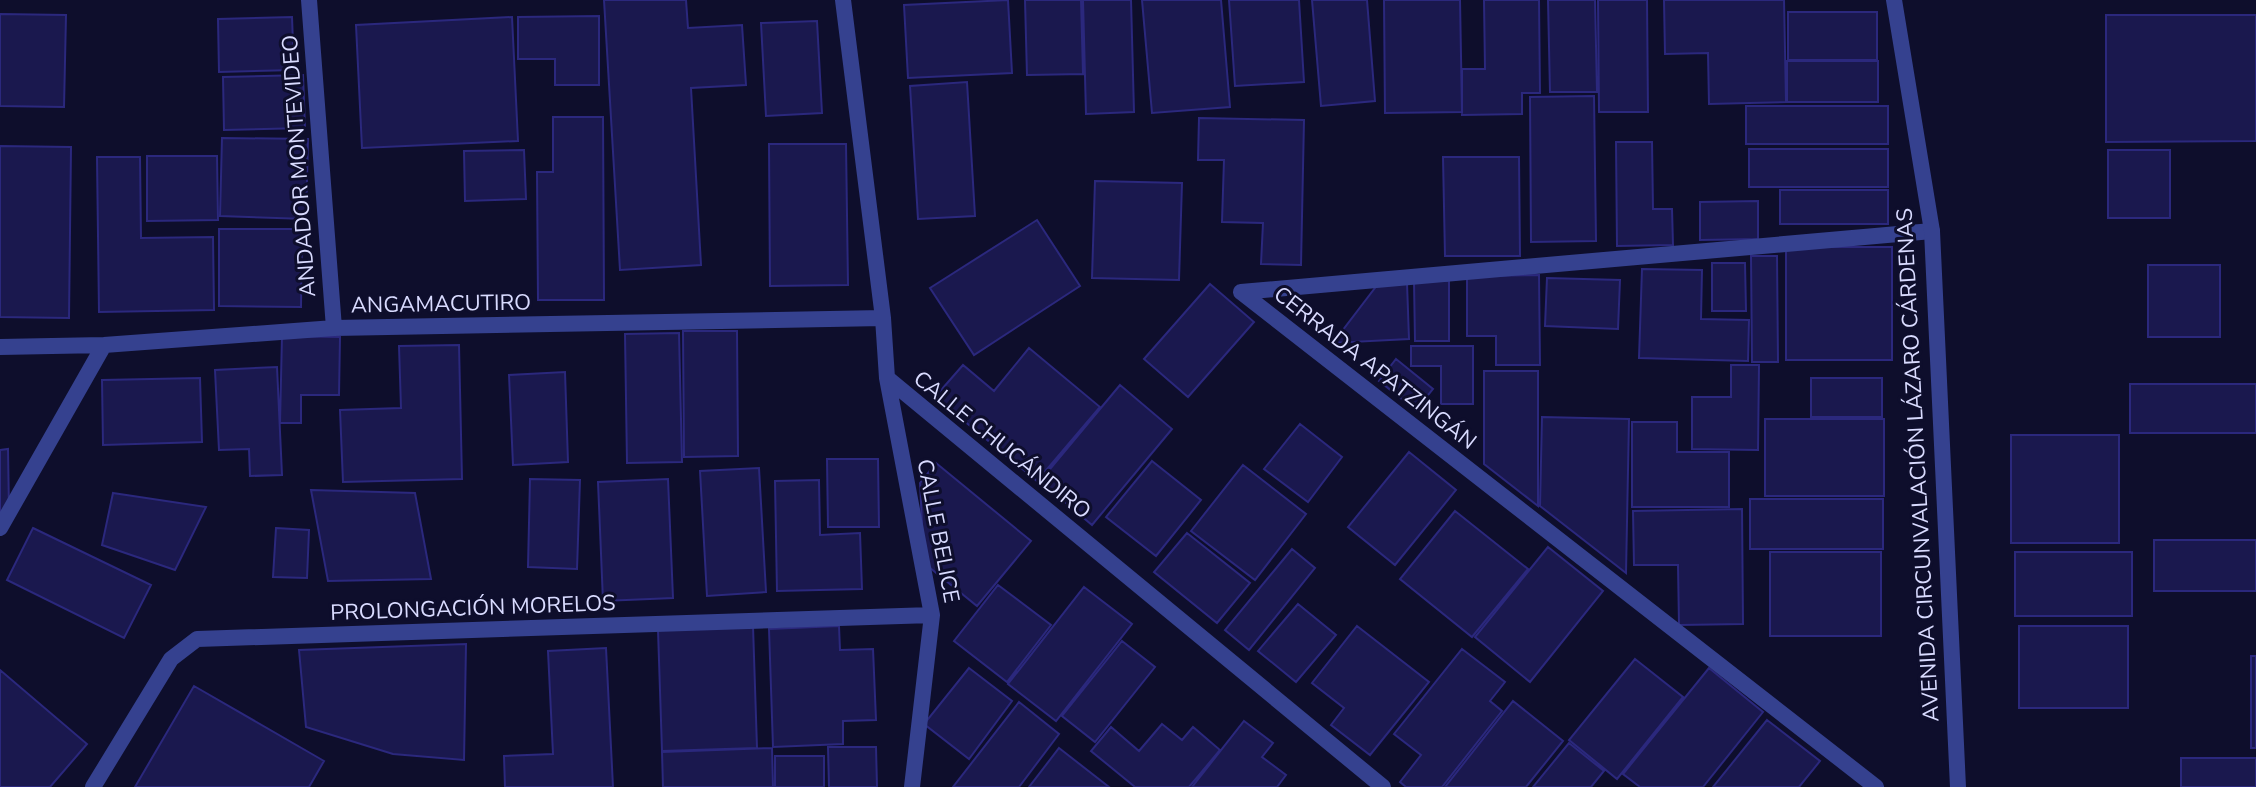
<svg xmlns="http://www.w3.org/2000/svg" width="2256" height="787" font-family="'Nunito Sans',sans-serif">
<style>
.building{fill:#1a184e;stroke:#2b287d;stroke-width:2}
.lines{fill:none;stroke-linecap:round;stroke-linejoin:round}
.minor{stroke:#35418f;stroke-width:16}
.tertiary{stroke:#35418f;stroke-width:16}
.labels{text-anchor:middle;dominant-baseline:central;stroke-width:6;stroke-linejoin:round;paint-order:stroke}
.street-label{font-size:22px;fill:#d9dbff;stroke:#0e0e2c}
</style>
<rect width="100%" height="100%" fill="#0e0e2c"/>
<!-- building -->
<path class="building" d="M604,0H686L688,28L742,25L746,85L691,88L701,265L620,270Z
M1008,0L1012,73L908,78L904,5Z
M1025,0H1081L1083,74L1027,75Z
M1083,0H1131L1134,112L1086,114Z
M1142,0H1221L1230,107L1152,113Z
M1229,0H1299L1304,82L1235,86Z
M1312,0H1367L1375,101L1321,106Z
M1384,0H1460L1462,112L1385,113Z
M1484,0H1539L1540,93H1522V114L1462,115V69H1485Z
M1548,0H1595L1597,92H1550Z
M1598,0H1647L1648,112H1599Z
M1664,0H1784L1786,102L1709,104L1708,53L1665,54Z
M1788,12H1877V60H1788Z
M0,14L66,15L64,107L0,106Z
M2106,15H2256V141L2106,142Z
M599,16V85H555V59H518V17Z
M292,17L294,70L219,72L218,19Z
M512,17L518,141L362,148L356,25Z
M817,21L822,113L766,116L761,23Z
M1787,61H1878V102H1787Z
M303,75L305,128L224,130L223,77Z
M967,82L975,216L918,219L910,86Z
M1594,96L1596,241L1531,242L1530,97Z
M1746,106H1888V144H1746Z
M553,117H603L604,300H538L537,172H553Z
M1199,118L1304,120L1301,265L1261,264L1263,223L1222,222L1224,160H1198Z
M222,138L308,139L306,219L220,216Z
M1616,142H1652L1653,209H1672L1673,245L1617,246Z
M769,144H846L848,285L770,286Z
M0,146L71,147L69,318L0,317Z
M1749,149H1888V187H1749Z
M524,150L526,199L465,201L464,151Z
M2108,150H2170V218H2108Z
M147,156H217L218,220L147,221Z
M97,157H140L141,238L213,237L214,310L99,312Z
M1443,157H1519L1520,256H1445Z
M1095,181L1182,183L1179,280L1092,278Z
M1780,190H1888V224H1780Z
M1758,201V239L1700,240V202Z
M1037,220L1080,286L974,355L930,288Z
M219,229H302L301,307L219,306Z
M1786,247H1892V360H1786Z
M1751,256H1777L1778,362H1752Z
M1712,263H1745L1746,311H1712Z
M2148,265H2220V337H2148Z
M1642,269L1702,270L1701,319L1749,320L1748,361L1639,358Z
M1539,275L1540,365H1496V336H1467V276Z
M1547,278L1620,280L1618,329L1545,326Z
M1414,281H1449V341H1415Z
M1407,283L1409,339L1333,343L1378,284Z
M1210,284L1254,322L1188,397L1144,359Z
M683,331H737L738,456L684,457Z
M679,333L682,462L627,463L625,334Z
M282,336L340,337L339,395H301V423H280Z
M459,345L462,479L343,482L340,410L401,408L399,346Z
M1411,346H1473V404H1441V366H1411Z
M1029,348L1100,407L1037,481L935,397L963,365L994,391Z
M1396,359L1433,389L1416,410L1379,381Z
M1731,365H1759L1758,450L1692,449V397H1731Z
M277,367L282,475L250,476L249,449L219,450L215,370Z
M1484,371H1538V506L1484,464Z
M565,372L568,462L513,465L509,375Z
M200,378L202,442L103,445L102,380Z
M1811,378H1882V417H1811Z
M2130,384H2256V433H2130Z
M1120,385L1172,429L1092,525L1040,481Z
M1542,417L1629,419L1626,573L1540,506Z
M1765,419H1884V496H1765Z
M1632,422H1677V452H1729V507H1632Z
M1300,424L1342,457L1308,502L1264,469Z
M2011,435H2119V543H2011Z
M8,449L9,511H0V450Z
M1409,452L1456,490L1395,565L1348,527Z
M827,459H878L879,527H828Z
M1152,461L1201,500L1156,556L1106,517Z
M936,463L1031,541L977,606L924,563L920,483Z
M1243,465L1306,514L1255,580L1191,531Z
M759,468L766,592L707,596L700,471Z
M530,479L580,480L577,569L528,567Z
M668,479L673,598L603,601L598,482Z
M819,480L820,535L860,533L862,589L777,591L775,481Z
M311,490L415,493L431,579L328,581Z
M113,493L206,507L175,570L102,545Z
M1750,499H1883V549H1750Z
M1742,509L1743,624L1679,625L1678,565H1634L1633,511Z
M1455,511L1528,569L1472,637L1400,579Z
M33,528L151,585L124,638L7,580Z
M276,528L309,530L307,578L273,577Z
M1187,533L1250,583L1217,623L1154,572Z
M2154,540H2256V591H2154Z
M1548,547L1603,591L1530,682L1475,637Z
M1292,549L1315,568L1249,650L1225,630Z
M1770,552H1881V636H1770Z
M2015,552H2132V616H2015Z
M998,585L1051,625L1007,682L954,641Z
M1084,587L1132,624L1056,721L1008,684Z
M1298,604L1336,635L1296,682L1258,651Z
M753,626L757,748L662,751L658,630Z
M839,626L840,650L873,649L876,720L843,721V744L773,747L769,629Z
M1357,626L1429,682L1370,755L1331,725L1344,708L1312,683Z
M2019,626H2128V708H2019Z
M1122,641L1155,667L1095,742L1062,716Z
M466,644L464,760L393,754L306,727L299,650Z
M606,648L613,787H505L504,756L553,754L548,651Z
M1462,649L1505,682L1490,701L1502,711L1442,787H1406L1400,782L1421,755L1394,734Z
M2251,656H2256V748H2251Z
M1635,659L1683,697L1617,779L1569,740Z
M969,668L1012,701L969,759L924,724Z
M1709,668L1763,712L1703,787H1640L1623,774Z
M0,670L87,744L50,787H0Z
M194,686L324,761L309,787H135Z
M1513,701L1563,741L1526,787H1445Z
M1019,702L1059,734L1019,787H953Z
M1767,720L1820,761L1799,787H1713Z
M1244,721L1273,743L1262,757L1286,775L1277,787H1192Z
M1162,724L1182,740L1193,727L1220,750L1189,787H1135L1091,751L1111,727L1139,751Z
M1569,743L1604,771L1591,787H1533Z
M828,747H876L877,787H829Z
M772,748L773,787H663L662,752Z
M1059,748L1109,787H1029Z
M775,756H824V787H775Z
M2181,758H2256V787H2181Z"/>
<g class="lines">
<!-- minor -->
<path class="minor" d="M309,0L334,328
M843,0L883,318L887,378L932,615L912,787
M1241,292L1876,787
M1241,292L1932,231
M0,347L104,345L334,328L883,318
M887,378L1383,787
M0,528L104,345
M93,787L171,659L197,639L932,615"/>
<!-- tertiary -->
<path class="tertiary" d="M1894,0L1932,231L1958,787"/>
</g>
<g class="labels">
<!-- street labels -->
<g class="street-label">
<text transform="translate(299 166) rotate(-94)">ANDADOR MONTEVIDEO</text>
<text transform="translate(441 304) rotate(-1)">ANGAMACUTIRO</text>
<text transform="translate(1375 368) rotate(38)">CERRADA APATZINGÁN</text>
<text transform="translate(1002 445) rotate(39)">CALLE CHUCÁNDIRO</text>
<text transform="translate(1918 465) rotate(-93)">AVENIDA CIRCUNVALACIÓN LÁZARO CÁRDENAS</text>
<text transform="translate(938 531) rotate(79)">CALLE BELICE</text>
<text transform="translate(473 608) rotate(-2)">PROLONGACIÓN MORELOS</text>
</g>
</g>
</svg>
